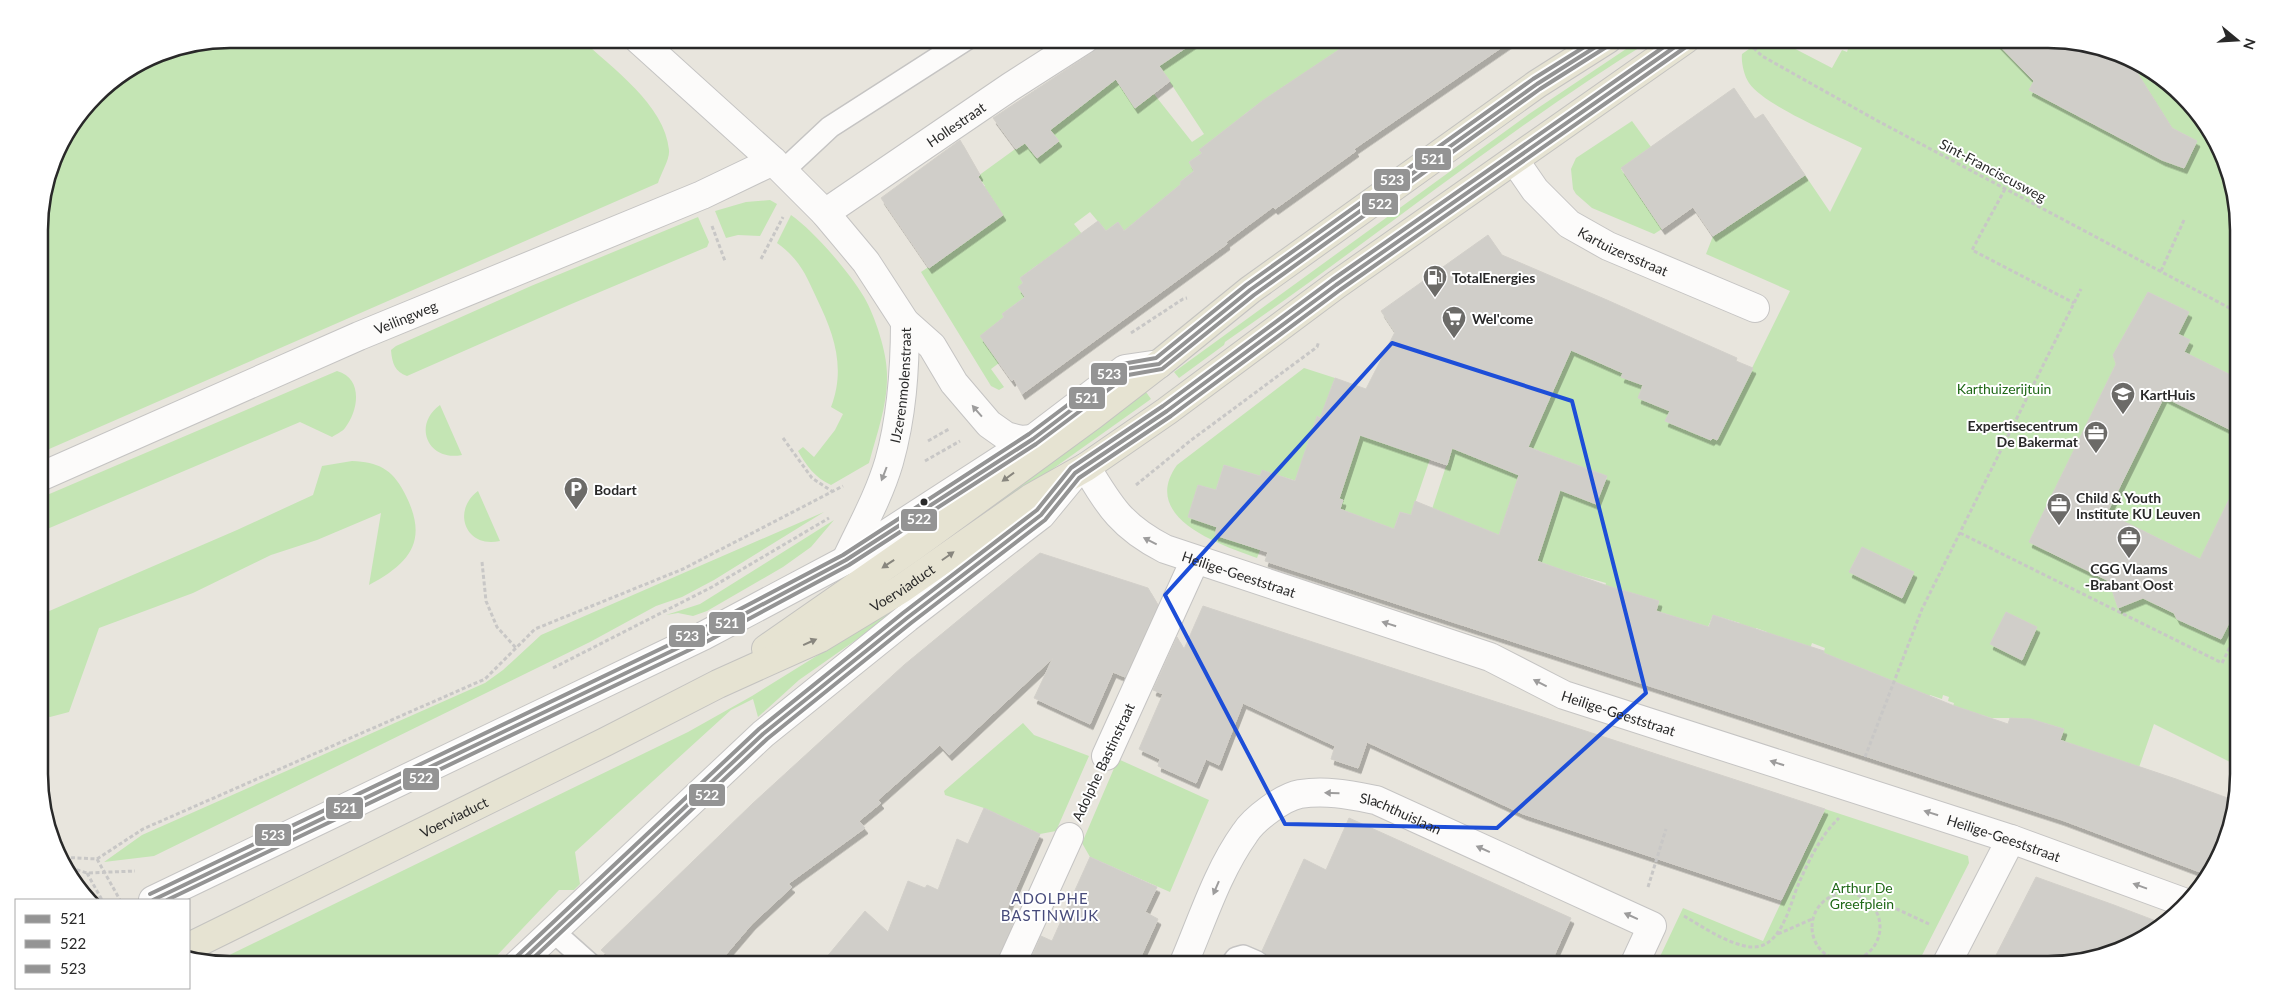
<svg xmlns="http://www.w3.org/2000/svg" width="2277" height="1004" font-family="Lato,sans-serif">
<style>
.green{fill:#c4e5b4}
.building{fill:#d0cec9;stroke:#d3d0ca;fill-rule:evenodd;filter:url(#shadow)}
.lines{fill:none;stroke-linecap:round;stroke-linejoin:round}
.lane-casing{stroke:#c5c4c3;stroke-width:24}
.street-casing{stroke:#c5c4c3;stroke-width:30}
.secondary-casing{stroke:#c5c4c3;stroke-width:30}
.primary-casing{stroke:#c4c3c0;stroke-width:30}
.path{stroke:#c8c7c6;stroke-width:3;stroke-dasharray:4 2.5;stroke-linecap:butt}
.lane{stroke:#fcfbfa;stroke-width:21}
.street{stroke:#fcfbfa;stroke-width:28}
.secondary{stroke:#fcfbfa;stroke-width:28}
.primary{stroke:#e6e3d2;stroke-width:28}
.bus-1-casing{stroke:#fff;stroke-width:8}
.bus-2-casing{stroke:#fff;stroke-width:8}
.bus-3-casing{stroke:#fff;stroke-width:8}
.bus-1{stroke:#949494;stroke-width:4}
.bus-2{stroke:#949494;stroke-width:4}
.bus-3{stroke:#949494;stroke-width:4}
.oneway{fill:#9d9c9c}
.oneway2{fill:#88867e}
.marked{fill:none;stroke:#1d4ed8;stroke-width:4;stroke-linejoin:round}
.bus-dot{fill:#292929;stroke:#fff;stroke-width:2}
.labels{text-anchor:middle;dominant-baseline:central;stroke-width:4;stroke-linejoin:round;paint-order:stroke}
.street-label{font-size:14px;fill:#292929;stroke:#fff}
.poi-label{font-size:14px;font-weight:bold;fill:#292929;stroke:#fff;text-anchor:start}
.park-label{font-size:14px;fill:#1f6817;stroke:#fff}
.neighbourhood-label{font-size:15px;letter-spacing:1px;fill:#474b7b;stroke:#fff}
.rim{fill:none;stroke:#292929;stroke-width:2.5}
.line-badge{stroke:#fff;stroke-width:2}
.badge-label{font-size:14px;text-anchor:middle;font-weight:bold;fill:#fff}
</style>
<defs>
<filter id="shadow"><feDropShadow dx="3" dy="5.5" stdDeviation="0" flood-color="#0004"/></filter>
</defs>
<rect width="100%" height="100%" fill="#e8e5dd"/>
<!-- green -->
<path class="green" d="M229,39H581C612,68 665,105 669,150C670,159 661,173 658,183L40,453L39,217L59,145L103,86L157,53Z
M1199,39H1336L1344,49L1312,182L1256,106L1245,114L1227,136L1189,162L1194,171L1180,182L1182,185L1124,231L1118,222L1106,231L1090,212L1074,224L1090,244L1036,266L1020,278L1023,283L1025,297L1002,314L1004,317L999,363L991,369L1004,387L999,390L991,386L921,272L954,250L974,194L985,186L978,176L1025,142L1037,158L1059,141L1050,130L1109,70L1135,108L1154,94L1192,142L1204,134L1158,64Z
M1641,39H1653C1504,131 1369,243 1225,342L1224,345L1179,378L1174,372L1529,114Z
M1763,39H1776L1832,68L1842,50L1847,52L1851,39H1993L2034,81L2029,90L2162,160L2177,136L2128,58L2163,78L2199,113L2224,156L2237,205L2235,216L2237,213L2238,766L2154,724L2136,776L2057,748L2064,729L2044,723L2040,736L2010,718H1991L1982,715L1979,723L1951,714L1954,703L1948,701L1949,697L1943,695L1942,699L1930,695L1925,709L1901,700L1877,760L1853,752L1882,677L1820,664L1825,648L1812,643L1805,664L1766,635L1767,632L1756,628L1749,648L1734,643L1740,623L1713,615L1708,627L1656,611L1659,601L1647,598L1603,593L1606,583L1574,574L1532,578L1560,490L1596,504L1607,477L1528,447L1571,350L1623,373L1622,377L1643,385L1639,398L1670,411L1666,421L1711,440L1713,438L1717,439L1790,291L1706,254L1713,236L1726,229L1700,193L1771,198L1805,175L1830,212L1862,148C1834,134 1765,106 1749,83C1744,76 1741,62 1742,54Z
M1632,121L1651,147L1621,169L1662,229L1654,234L1592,208L1576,194L1573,189L1571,169L1576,158Z
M770,200L777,204L760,236L738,235L726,238L715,211L746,202Z
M791,215C814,231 850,273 864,297C875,316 887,352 887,374C888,404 877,433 869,463L831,485C815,478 806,465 798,451L803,447L814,457L835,430L843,414L831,407C846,368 834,334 817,299C805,273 800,260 777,243Z
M698,217L709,242L707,247L569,305L407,376C395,372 392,363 391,350L396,346L531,286Z
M1304,368L1335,378L1321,418L1317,417L1309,439L1354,454L1360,435L1430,459L1411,515L1400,512L1394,529L1338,515L1342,500L1314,491L1315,487L1262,470L1260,476L1224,465L1216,490L1198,485L1188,517L1217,527L1215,535L1260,550L1257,558C1221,545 1139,518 1177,465Z
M337,371C363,378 359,410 345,428C342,432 336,434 332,437L300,422L40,532V498Z
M1146,392L1151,399L929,557L875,589Z
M440,405L462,455C428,462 412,425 440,405Z
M1452,448L1519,475L1486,575L1418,552Z
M352,461C378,462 392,469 404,492C429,539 412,562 369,585L381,513L317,540L271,555L193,593L99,628L69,712L50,717L40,714V615L237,530L313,495L322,466Z
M478,491L500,541C466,549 451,511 478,491Z
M824,512L714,580L682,597L656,606L590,642L154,856L104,862L142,835L485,683L503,670L541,635Z
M834,520L811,547L783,567L707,611L693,616L678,613L666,615L700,604Z
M899,605L900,609L799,680L758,717L753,699L731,710L575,852L580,884L574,890H559L488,965H229L215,962L688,732L752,696Z
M1023,723L1034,735L1089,756L1056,831L1040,834L984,808L945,795L944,791Z
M1118,759L1209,800L1170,892L1090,857L1082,843Z
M1825,809L1968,856L1969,863L1917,965H1656L1683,908L1763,941Z"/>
<!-- building -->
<path class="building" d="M1106,39H1199L1159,66L1170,81L1135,108L1116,79L1050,130L1059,141L1037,158L1025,143L1016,149L993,118L1093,52L1100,43Z
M1355,39H1514L1354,149L1356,151L1275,209L1273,207L1226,242L1227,244L1022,394L1014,379L1012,381L980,336L1004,317L1002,314L1025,297L1018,287L1023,283L1020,278L1098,221L1106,231L1118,222L1124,231L1181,184L1180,182L1194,171L1189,162L1202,153L1199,150L1262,101Z
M1993,39H2048L2120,53L2128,58L2172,128L2197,141L2184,168L2162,160L2029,90L2034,81Z
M1734,88L1755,119L1763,114L1805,175L1713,236L1693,207L1662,229L1621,168Z
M960,140L980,175L978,177L1003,215L929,268L881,198Z
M1488,235L1502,255L1607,300L1737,358L1736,361L1753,368L1717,440L1713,438L1711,440L1665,421L1670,411L1638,398L1643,385L1621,377L1623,373L1571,350L1528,447L1607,476L1596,504L1560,490L1537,561L1605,585L1659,601L1656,611L1709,627L1713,615L1824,651V653L1952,705L2008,724L2010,718L2031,719L2064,729L2060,740L2176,779L2233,800L2224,847L2208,875L2062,820L1265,561L1268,552L1215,535L1217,527L1188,517L1198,485L1216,490L1224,465L1260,476L1262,470L1295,481L1317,416L1320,418L1335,378L1366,389L1395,332L1381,311ZM1360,435L1447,465L1452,448L1519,475L1499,535L1415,501L1411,515L1400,512L1394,529L1340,509L1343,500L1339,499Z
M2148,292L2189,312L2178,334L2190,340L2184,352L2237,378V433L2164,397L2107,513L2200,559L2237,483L2238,605L2221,639L2177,619L2174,613L2143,598L2118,608L2109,581L2029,542L2116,364L2113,355Z
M1862,547L1914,572L1902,598L1849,572Z
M1040,553L1148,588L1158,605L1125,677L1113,672L1090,724L1034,698L1053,658L949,755L940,745L878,800L881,803L859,821L865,828L788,884L792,887L752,924L717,965H619L601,950L752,804L904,665Z
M1203,606L1288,634L1825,809L1781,900L1523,814L1367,742L1358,768L1331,759L1335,746L1243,703L1219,765L1206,759L1196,783L1158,766L1160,759L1139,749L1163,694L1153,690L1177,637L1184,649Z
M2006,612L2037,627L2022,660L1990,644Z
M984,808L1040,834L1003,918L1013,923L996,965H820L865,911L888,932L908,881L925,888L927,885L938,890L957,839L968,844Z
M1349,818L1571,918L1550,965H1269L1267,955L1262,951L1304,859L1326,870Z
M1090,857L1157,887L1145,912L1158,919L1137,965H1028L1041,936L1052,941Z
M2036,877L2114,905L2164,924L2154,933L2109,955L2060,965H1991Z"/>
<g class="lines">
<defs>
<path id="lane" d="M783,171L830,127L967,39
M554,932L591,965
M1231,965L1236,958L1243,956L1257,962"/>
<g id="street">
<path d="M638,39L773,161L825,213L866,262L905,322L932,346L954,383L989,424L1006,436L1021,440L1033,439"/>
<path id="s1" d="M1515,161L1535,190L1569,224L1608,246L1755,308"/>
<path id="s2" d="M825,213L1010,87L1085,39"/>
<path id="s3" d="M1086,467C1110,507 1122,527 1165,549L1490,657L1564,695L2011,839L2186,903"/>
<path id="s4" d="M40,477L359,336L702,195L773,161"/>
<path id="s5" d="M846,560C861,528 879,496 889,462C902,416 905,370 905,322"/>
<path d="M1106,756L1195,560"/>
<path d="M1011,965L1069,837"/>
<path id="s6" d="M1183,965C1202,921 1217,872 1245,833C1254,819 1283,797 1300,794C1327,790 1350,795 1376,800L1652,926L1634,965"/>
<path d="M1946,965L2011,839"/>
</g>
<path id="secondary" d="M153,900L703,636L846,560L1033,439L1125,369L1159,364
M517,965L763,734L907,618L1041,515L1074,475"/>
<g id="primary">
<path d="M766,649L914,546L1093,415L1159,364L1250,290L1537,84L1608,39"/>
<path id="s7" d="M189,947L605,742L718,684L820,638L901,589L1031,498L1086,467L1167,411L1336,285L1686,39"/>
</g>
</defs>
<!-- lane casing -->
<use href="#lane" class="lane-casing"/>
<!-- street casing -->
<use href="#street" class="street-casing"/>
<!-- secondary casing -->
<use href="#secondary" class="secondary-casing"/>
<!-- primary casing -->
<use href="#primary" class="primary-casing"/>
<!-- path -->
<path class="path" d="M1744,39L1762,56L1876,120L2237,312
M2005,189L1972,250L2074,303
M712,226L725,261
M761,259L783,217
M2161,271L2184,220
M1131,333L1183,299L1187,298
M783,438L812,478L833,492
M928,441L949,429
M925,461L960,441
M1136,485L1190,441L1317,347L1319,341
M1960,533L2222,663L2238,631
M482,562L486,601L497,627L516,648
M553,668L712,587L829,518
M1865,757L1922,609L2081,289
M40,791L68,866
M1082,808L1092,786
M58,857L97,859L143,829L485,679L535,629L683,569L843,486
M97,859L120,900
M64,866L87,873L135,871
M87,873L102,900
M1648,887L1666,829
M1812 927a34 34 0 1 1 68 0a34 34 0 1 1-68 0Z
M1871,903L1888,905L1929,924
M1684,916C1703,927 1723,941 1745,946C1781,955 1789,905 1799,883C1809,860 1821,835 1839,818
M1778,934L1812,919"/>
<!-- lane -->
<use href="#lane" class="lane"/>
<!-- street -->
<use href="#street" class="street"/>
<!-- secondary -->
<use href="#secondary" class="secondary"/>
<!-- primary -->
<use href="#primary" class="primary"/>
<defs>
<path id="bus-1" d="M153,900L703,636L846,560L1033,439L1125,369L1159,364L1250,290L1537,84L1608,39
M517,965L763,734L907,618L1041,515L1075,473L1167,411L1336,285L1686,39"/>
<path id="bus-2" d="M167,900L706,642L849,565L1036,444L1128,375L1162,369L1254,295L1540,89L1611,44
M526,965L767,739L911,623L1045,520L1079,478L1171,416L1340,290L1690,44"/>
<path id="bus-3" d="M150,894L700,630L843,555L1029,434L1122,364L1156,358L1246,285L1533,79L1597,39
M513,960L759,729L903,613L1037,510L1071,468L1163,406L1332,280L1675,39"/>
</defs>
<!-- bus-1 casing -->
<use href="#bus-1" class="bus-1-casing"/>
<!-- bus-2 casing -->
<use href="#bus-2" class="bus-2-casing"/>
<!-- bus-3 casing -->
<use href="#bus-3" class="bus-3-casing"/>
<!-- bus-1 -->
<use href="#bus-1" class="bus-1"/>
<!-- bus-2 -->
<use href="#bus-2" class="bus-2"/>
<!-- bus-3 -->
<use href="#bus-3" class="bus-3"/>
</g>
<!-- one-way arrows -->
<defs><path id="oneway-solid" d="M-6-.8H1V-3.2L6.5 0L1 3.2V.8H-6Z" transform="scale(1.25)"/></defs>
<g class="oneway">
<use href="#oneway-solid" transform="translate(977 411) rotate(-131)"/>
<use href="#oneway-solid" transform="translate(884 474) rotate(111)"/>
<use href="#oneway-solid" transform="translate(1150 541) rotate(-153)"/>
<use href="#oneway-solid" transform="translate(1389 624) rotate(-162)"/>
<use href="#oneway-solid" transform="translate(1540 683) rotate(-153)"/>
<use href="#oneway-solid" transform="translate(1777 763) rotate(-162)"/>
<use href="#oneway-solid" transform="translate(1332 793) rotate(-179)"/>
<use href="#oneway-solid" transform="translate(1931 813) rotate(-162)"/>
<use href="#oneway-solid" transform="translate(1483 849) rotate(-156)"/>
<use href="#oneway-solid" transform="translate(2140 886) rotate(-160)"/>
<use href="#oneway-solid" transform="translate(1216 888) rotate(113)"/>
<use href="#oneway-solid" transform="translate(1631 916) rotate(-156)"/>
</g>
<g class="oneway2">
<use href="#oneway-solid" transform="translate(1008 477) rotate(144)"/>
<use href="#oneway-solid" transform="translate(948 556) rotate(-35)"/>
<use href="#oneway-solid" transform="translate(888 564) rotate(146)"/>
<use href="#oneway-solid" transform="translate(810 642) rotate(-24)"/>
</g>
<!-- marked area -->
<path class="marked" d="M1392,343L1572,401L1646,693L1497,828L1285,824L1165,595Z"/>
<!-- icons -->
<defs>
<symbol id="fuel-pin" viewBox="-11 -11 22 30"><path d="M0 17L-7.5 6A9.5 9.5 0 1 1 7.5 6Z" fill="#6c6b68" stroke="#fff"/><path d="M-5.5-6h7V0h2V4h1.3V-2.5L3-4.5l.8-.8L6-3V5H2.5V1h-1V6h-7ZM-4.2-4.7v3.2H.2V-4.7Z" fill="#fff"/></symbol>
<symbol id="supermarket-pin" viewBox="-11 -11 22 30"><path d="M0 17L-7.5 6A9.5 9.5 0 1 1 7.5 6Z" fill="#6c6b68" stroke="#fff"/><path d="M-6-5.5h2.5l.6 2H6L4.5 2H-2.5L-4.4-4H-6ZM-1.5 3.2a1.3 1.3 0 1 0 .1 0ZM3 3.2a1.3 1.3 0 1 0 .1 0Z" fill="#fff"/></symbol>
<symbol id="university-pin" viewBox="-11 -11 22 30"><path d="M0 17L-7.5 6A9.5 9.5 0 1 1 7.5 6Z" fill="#6c6b68" stroke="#fff"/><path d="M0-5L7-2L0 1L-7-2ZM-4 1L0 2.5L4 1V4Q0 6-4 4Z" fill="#fff"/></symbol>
<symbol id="office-pin" viewBox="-11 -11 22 30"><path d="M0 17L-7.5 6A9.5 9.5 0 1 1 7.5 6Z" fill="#6c6b68" stroke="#fff"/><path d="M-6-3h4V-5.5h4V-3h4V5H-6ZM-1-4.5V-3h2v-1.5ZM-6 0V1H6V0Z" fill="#fff"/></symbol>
<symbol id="parking-pin" viewBox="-11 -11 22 30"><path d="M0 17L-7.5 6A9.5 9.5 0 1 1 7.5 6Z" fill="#6c6b68" stroke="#fff"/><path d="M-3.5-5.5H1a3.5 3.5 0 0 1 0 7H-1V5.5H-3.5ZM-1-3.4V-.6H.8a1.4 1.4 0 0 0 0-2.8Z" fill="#fff"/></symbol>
</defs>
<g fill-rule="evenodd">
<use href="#fuel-pin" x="1421" y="263" width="28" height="38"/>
<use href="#supermarket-pin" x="1440" y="304" width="28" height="38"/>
<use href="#university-pin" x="2109" y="380" width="28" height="38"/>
<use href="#office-pin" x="2082" y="419" width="28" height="38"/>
<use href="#parking-pin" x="562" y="475" width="28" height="38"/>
<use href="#office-pin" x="2045" y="491" width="28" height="38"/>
<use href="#office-pin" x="2115" y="524" width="28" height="38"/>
</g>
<!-- markers -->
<circle class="bus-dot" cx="924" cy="502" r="4.5"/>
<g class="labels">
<!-- street labels -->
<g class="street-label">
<text stroke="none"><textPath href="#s2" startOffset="158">Hollestraat</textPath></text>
<text transform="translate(1993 170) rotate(28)">Sint-Franciscusweg</text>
<text stroke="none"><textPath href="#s1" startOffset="144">Kartuizersstraat</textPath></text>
<text stroke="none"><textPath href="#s4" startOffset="399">Veilingweg</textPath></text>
<text stroke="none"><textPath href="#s5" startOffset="185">IJzerenmolenstraat</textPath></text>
<text stroke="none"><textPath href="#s3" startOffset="194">Heilige-Geeststraat</textPath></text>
<text stroke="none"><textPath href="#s7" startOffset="799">Voerviaduct</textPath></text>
<text stroke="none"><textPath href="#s3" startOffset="599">Heilige-Geeststraat</textPath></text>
<text transform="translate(1103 762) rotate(-65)">Adolphe Bastinstraat</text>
<text stroke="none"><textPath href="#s6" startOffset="319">Slachthuislaan</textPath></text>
<text stroke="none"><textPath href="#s7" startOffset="295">Voerviaduct</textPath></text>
<text stroke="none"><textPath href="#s3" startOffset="1004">Heilige-Geeststraat</textPath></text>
</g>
<!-- poi labels -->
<g class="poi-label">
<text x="1452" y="277">TotalEnergies</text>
<text x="1472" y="318">Wel'come</text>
<text x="2140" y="394">KartHuis</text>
<text x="2078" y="425" text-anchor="end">Expertisecentrum<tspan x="2078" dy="16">De Bakermat</tspan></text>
<text x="594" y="489">Bodart</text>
<text x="2076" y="497">Child &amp; Youth<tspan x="2076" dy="16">Institute KU Leuven</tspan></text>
<text x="2129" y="568" text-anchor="middle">CGG Vlaams<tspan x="2129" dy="16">-Brabant Oost</tspan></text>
</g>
<!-- park labels -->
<g class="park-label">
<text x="2004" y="388">Karthuizerijtuin</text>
<text x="1862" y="887">Arthur De<tspan x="1862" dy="16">Greefplein</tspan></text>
</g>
<!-- neighbourhood labels -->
<g class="neighbourhood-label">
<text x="1050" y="898">ADOLPHE<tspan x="1050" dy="17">BASTINWIJK</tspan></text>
</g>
</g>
<!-- crop -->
<path d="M0 0H2277V1004H0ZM230 48H2048A182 182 0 0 1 2230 230V774A182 182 0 0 1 2048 956H230A182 182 0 0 1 48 774V230A182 182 0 0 1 230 48Z" fill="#fff" fill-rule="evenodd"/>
<path class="rim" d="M230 48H2048A182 182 0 0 1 2230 230V774A182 182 0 0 1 2048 956H230A182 182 0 0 1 48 774V230A182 182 0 0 1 230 48Z"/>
<g class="line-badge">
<rect x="1414" y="147" width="38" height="24" rx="5" fill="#949494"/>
<rect x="1373" y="168" width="38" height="24" rx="5" fill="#949494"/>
<rect x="1361" y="192" width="38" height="24" rx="5" fill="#949494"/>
<rect x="1090" y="362" width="38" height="24" rx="5" fill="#949494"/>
<rect x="1068" y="386" width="38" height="24" rx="5" fill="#949494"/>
<rect x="900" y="508" width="38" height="24" rx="5" fill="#949494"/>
<rect x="708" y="611" width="38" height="24" rx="5" fill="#949494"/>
<rect x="668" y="624" width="38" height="24" rx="5" fill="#949494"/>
<rect x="402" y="767" width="38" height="24" rx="5" fill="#949494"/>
<rect x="688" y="783" width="38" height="24" rx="5" fill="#949494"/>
<rect x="325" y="796" width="39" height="24" rx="5" fill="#949494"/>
<rect x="254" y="823" width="38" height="24" rx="5" fill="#949494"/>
</g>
<g class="badge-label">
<text x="1433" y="164">521</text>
<text x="1392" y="185">523</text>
<text x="1380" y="209">522</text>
<text x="1109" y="379">523</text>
<text x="1087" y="403">521</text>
<text x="919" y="524">522</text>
<text x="727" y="628">521</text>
<text x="687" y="641">523</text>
<text x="421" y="783">522</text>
<text x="707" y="800">522</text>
<text x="345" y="813">521</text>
<text x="273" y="840">523</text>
</g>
<!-- legend -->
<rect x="15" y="899" width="175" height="90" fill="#ffffff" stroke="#a9a9a9"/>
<rect x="25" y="915" width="25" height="8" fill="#949494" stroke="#a9a9a9"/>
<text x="60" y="924" font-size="15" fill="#292929">521</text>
<rect x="25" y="940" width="25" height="8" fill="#949494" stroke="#a9a9a9"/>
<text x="60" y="949" font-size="15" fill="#292929">522</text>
<rect x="25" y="965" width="25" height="8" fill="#949494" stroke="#a9a9a9"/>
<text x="60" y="974" font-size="15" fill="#292929">523</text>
<!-- north arrow -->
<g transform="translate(2237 40) rotate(108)" stroke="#ffffff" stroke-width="4" paint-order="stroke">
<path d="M0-4L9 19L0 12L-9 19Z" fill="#292929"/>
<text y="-8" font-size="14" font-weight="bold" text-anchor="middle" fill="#292929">N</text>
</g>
</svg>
